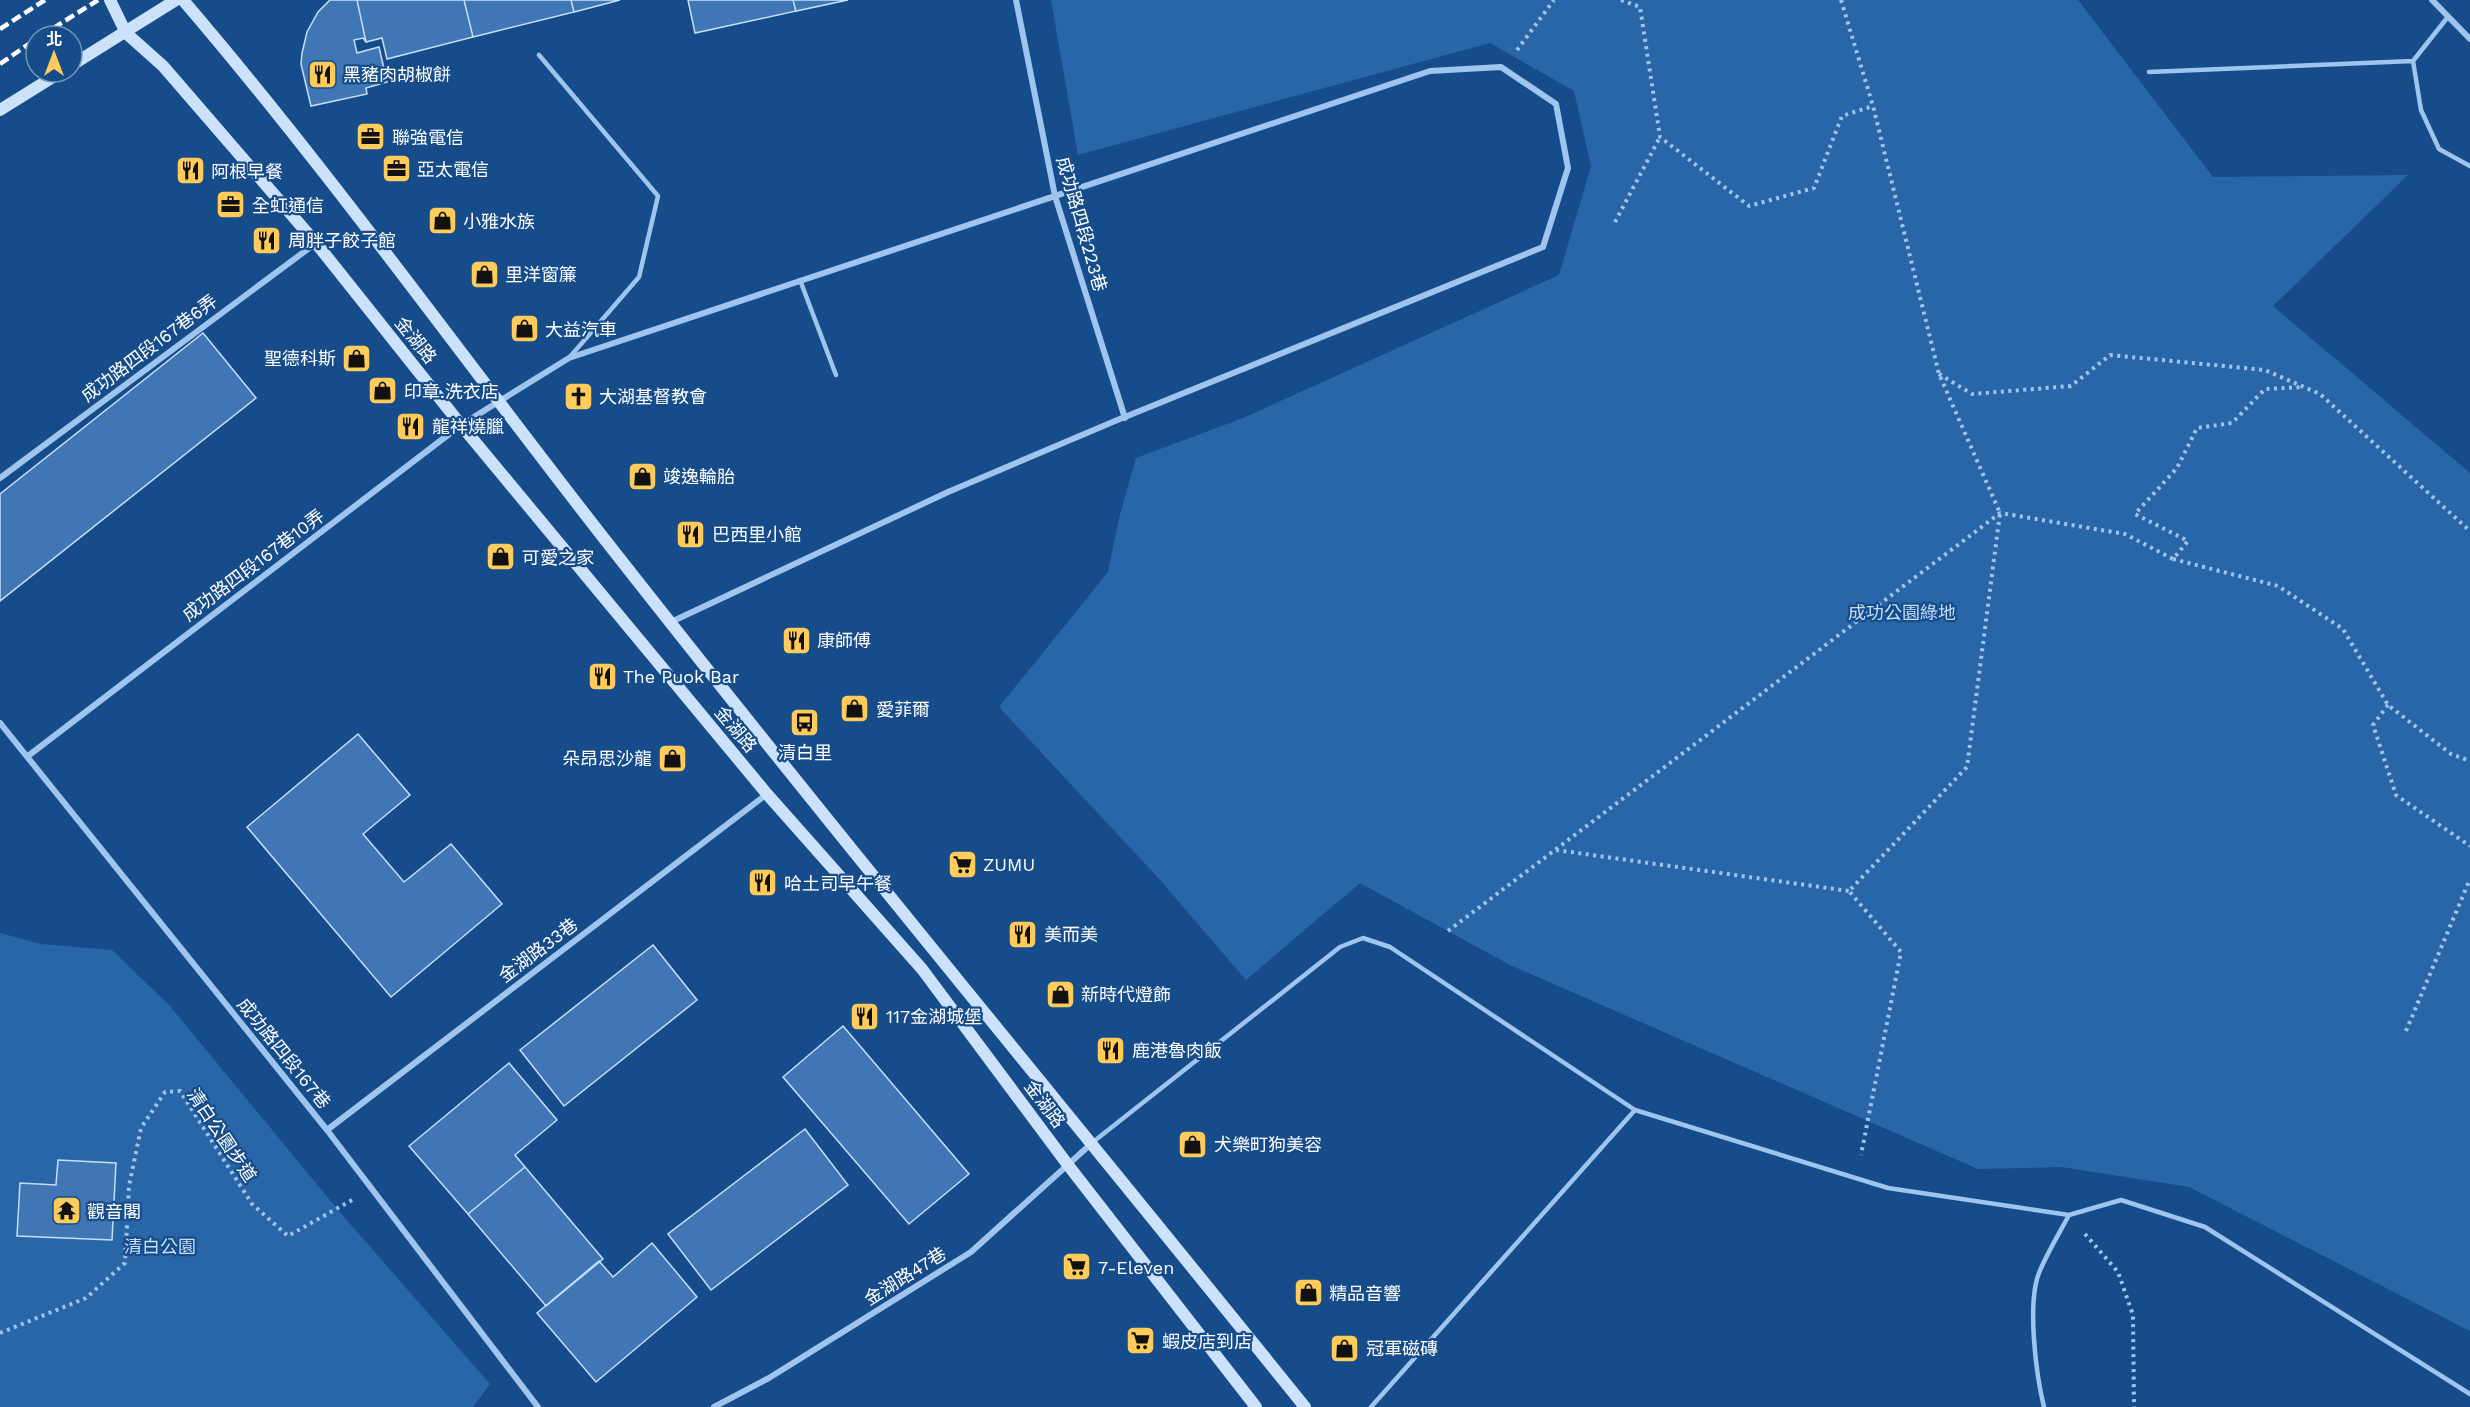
<svg xmlns="http://www.w3.org/2000/svg" width="2470" height="1407" font-family="'Work Sans','Noto Sans TC',sans-serif">
<style>
.green{fill:#2966a8}
.building{fill:#3f76b3;stroke:#c5dffb;stroke-width:1.5}
.lines{fill:none;stroke-linecap:round;stroke-linejoin:round}
.path{stroke:#9fc5ef;stroke-width:4;stroke-dasharray:3 4.5;stroke-linecap:butt}
.service{stroke:#9fc5ef;stroke-width:4.5}
.minor{stroke:#9fc5ef;stroke-width:6}
.secondary{stroke:#cce1fa;stroke-width:12}
.rail{stroke:#fff;stroke-width:4.5;stroke-dasharray:10 4.5;stroke-linecap:butt}
.labels{text-anchor:middle;dominant-baseline:central;stroke-width:4.5;stroke-linejoin:round;paint-order:stroke}
.poi-label{font-size:18px;fill:#fff;stroke:#164c8a;text-anchor:start}
.street-label{font-size:18px;fill:#fff;stroke:#164c8a}
.park-label{font-size:18px;fill:#c5dffb;stroke:#164c8a}
</style>
<rect width="100%" height="100%" fill="#164c8a"/>
<!-- green -->
<path class="green" d="M1051,0H2078L2213,177L2408,175L2273,306L2470,473V1331L2189,1187L2062,1167L1978,1169L1510,965L1360,883L1246,980L1161,881L999,707L1108,572L1119,518L1136,458L1243,418L1559,275L1591,166L1574,91L1490,43L1078,155Z
M0,933L41,944L112,950L169,1005L338,1210L490,1384L473,1407H0Z"/>
<!-- building -->
<path class="building" d="M330,0H357L366,42L363,38L354,40L357,53L379,47L387,82L366,88L367,94L311,106L301,64L302,53L307,32L318,12Z
M357,0H464L473,37L387,59L382,38L366,42Z
M464,0H571L574,12L473,37Z
M571,0H620L574,12Z
M688,0H793L796,11L695,33Z
M793,0H848L796,11Z
M203,333L256,398L0,601V494Z
M358,734L410,795L363,834L404,882L451,844L502,904L391,997L247,827Z
M653,945L697,1000L564,1106L520,1050Z
M843,1026L969,1174L909,1224L783,1077Z
M509,1063L557,1120L515,1155L525,1167L468,1214L409,1146Z
M805,1129L848,1185L711,1290L668,1234Z
M58,1160L116,1163L112,1240L17,1236L20,1183L56,1185Z
M525,1167L603,1259L546,1306L468,1214Z
M652,1243L697,1297L596,1382L537,1313L599,1261L613,1277Z"/>
<g class="lines">
<!-- path -->
<path class="path" d="M1621,0L1640,7L1660,137L1749,206L1814,188L1842,116L1873,106
M1841,0L1873,106L1939,374L2000,513L1967,767L1849,891L1901,952L1861,1155
M1517,50L1554,0
M1615,222L1660,137
M1939,374L1972,394L2071,386L2110,355L2265,370L2320,394L2470,531
M2173,559L2278,586L2343,629L2388,705L2451,754L2470,761
M2388,705L2373,725L2396,795L2470,846
M1556,850L1849,891
M1448,931L2000,513L2125,534L2173,559L2188,541L2135,514L2177,468L2197,428L2232,423L2265,389L2304,387
M2406,1031L2470,879
M2085,1234L2118,1272L2133,1315L2134,1407
M0,1333L86,1298L125,1263L129,1186L141,1128L165,1092L180,1091L252,1204L288,1236L352,1200"/>
<!-- service -->
<path class="service" d="M539,55L658,196L639,277L569,358
M2413,61L2421,110L2439,149L2470,166
M2149,72L2413,61L2447,18
M800,280L836,375
M1635,1110L1888,1188L2069,1215L2121,1200L2205,1227L2470,1394
M1093,1142L1340,947L1363,938L1390,947L1635,1110L1371,1407
M2044,1407C2036,1375 2027,1303 2039,1273C2047,1253 2059,1234 2069,1215"/>
<!-- minor -->
<path class="minor" d="M1016,0L1055,196L1125,418
M2432,0L2470,39
M0,478L316,243
M0,723L327,1130L538,1407
M28,756L461,425L569,358L1430,71L1501,67L1556,104L1568,168L1543,247L1115,421L948,492L671,622
M327,1130L767,794
M714,1407L769,1378L971,1252L1092,1143"/>
<!-- secondary -->
<path class="secondary" d="M110,0L126,33L163,66L316,243L461,425L767,794L922,969L1068,1165L1256,1407
M183,0C332,174 465,361 606,541C835,833 1072,1118 1305,1407
M72,65L176,0
M0,110L61,72"/>
<!-- rail -->
<path class="rail" d="M0,29L45,0
M41,36L98,0
M0,64L36,39"/>
</g>
<!-- icons -->
<defs>
<symbol id="restaurant-square" viewBox="-11 -11 22 22"><rect x="-9" y="-9" width="18" height="18" rx="4" fill="#ffcc5c" stroke="#164c8a"/><path d="M-5-6h1v4h1v-4h1v4h1v-4h1v5L-1.5 .5V6h-2V.5L-5-1ZM5-6V6H3V1.5H1.5Q1.5-4 5-6Z" fill="#111"/></symbol>
<symbol id="office-square" viewBox="-11 -11 22 22"><rect x="-9" y="-9" width="18" height="18" rx="4" fill="#ffcc5c" stroke="#164c8a"/><path d="M-6-3h4V-5.5h4V-3h4V5H-6ZM-1-4.5V-3h2v-1.5ZM-6 0V1H6V0Z" fill="#111"/></symbol>
<symbol id="shop-square" viewBox="-11 -11 22 22"><rect x="-9" y="-9" width="18" height="18" rx="4" fill="#ffcc5c" stroke="#164c8a"/><path d="M-5-2.5h2.3a2.7 3.5 0 0 1 5.4 0H5L5.5 6h-11ZM-1.5-2.5h3a1.5 2.3 0 0 0-3 0Z" fill="#111"/></symbol>
<symbol id="church-square" viewBox="-11 -11 22 22"><rect x="-9" y="-9" width="18" height="18" rx="4" fill="#ffcc5c" stroke="#164c8a"/><path d="M-1.2-6h2.4v3.5h3.3v2.4h-3.3V6h-2.4V-.1h-3.3v-2.4h3.3Z" fill="#111"/></symbol>
<symbol id="bus-square" viewBox="-11 -11 22 22"><rect x="-9" y="-9" width="18" height="18" rx="4" fill="#ffcc5c" stroke="#164c8a"/><path d="M-5-6H5V4H4V6H2V4H-2V6H-4V4H-5ZM-3.5-4V0h7V-4ZM-3.5 1.2v1.5H-2V1.2ZM2 1.2v1.5H3.5V1.2Z" fill="#111"/></symbol>
<symbol id="supermarket-square" viewBox="-11 -11 22 22"><rect x="-9" y="-9" width="18" height="18" rx="4" fill="#ffcc5c" stroke="#164c8a"/><path d="M-6-5.5h2.5l.6 2H6L4.5 2H-2.5L-4.4-4H-6ZM-1.5 3.2a1.3 1.3 0 1 0 .1 0ZM3 3.2a1.3 1.3 0 1 0 .1 0Z" fill="#111"/></symbol>
<symbol id="temple-square" viewBox="-11 -11 22 22"><rect x="-9" y="-9" width="18" height="18" rx="4" fill="#ffcc5c" stroke="#164c8a"/><path d="M0-6L5-2H3V0L6.5 2.5H4V6H1.5V3h-3V6H-4V2.5H-6.5L-3 0V-2H-5Z" fill="#111"/></symbol>
</defs>
<g fill-rule="evenodd">
<use href="#restaurant-square" x="306" y="58" width="33" height="33"/>
<use href="#office-square" x="354" y="120" width="33" height="33"/>
<use href="#office-square" x="380" y="152" width="33" height="33"/>
<use href="#restaurant-square" x="174" y="154" width="33" height="33"/>
<use href="#office-square" x="214" y="188" width="33" height="33"/>
<use href="#shop-square" x="426" y="204" width="33" height="33"/>
<use href="#restaurant-square" x="250" y="224" width="33" height="33"/>
<use href="#shop-square" x="468" y="258" width="33" height="33"/>
<use href="#shop-square" x="508" y="312" width="33" height="33"/>
<use href="#shop-square" x="340" y="342" width="33" height="33"/>
<use href="#shop-square" x="366" y="374" width="33" height="33"/>
<use href="#church-square" x="562" y="380" width="33" height="33"/>
<use href="#restaurant-square" x="394" y="410" width="33" height="33"/>
<use href="#shop-square" x="626" y="460" width="33" height="33"/>
<use href="#restaurant-square" x="674" y="518" width="33" height="33"/>
<use href="#shop-square" x="484" y="540" width="33" height="33"/>
<use href="#restaurant-square" x="780" y="624" width="33" height="33"/>
<use href="#restaurant-square" x="586" y="660" width="33" height="33"/>
<use href="#shop-square" x="838" y="692" width="33" height="33"/>
<use href="#bus-square" x="788" y="706" width="33" height="33"/>
<use href="#shop-square" x="656" y="742" width="33" height="33"/>
<use href="#supermarket-square" x="946" y="848" width="33" height="33"/>
<use href="#restaurant-square" x="746" y="866" width="33" height="33"/>
<use href="#restaurant-square" x="1006" y="918" width="33" height="33"/>
<use href="#shop-square" x="1044" y="978" width="33" height="33"/>
<use href="#restaurant-square" x="848" y="1000" width="33" height="33"/>
<use href="#restaurant-square" x="1094" y="1034" width="33" height="33"/>
<use href="#shop-square" x="1176" y="1128" width="33" height="33"/>
<use href="#temple-square" x="50" y="1194" width="33" height="33"/>
<use href="#supermarket-square" x="1060" y="1250" width="33" height="33"/>
<use href="#shop-square" x="1292" y="1276" width="33" height="33"/>
<use href="#supermarket-square" x="1124" y="1324" width="33" height="33"/>
<use href="#shop-square" x="1328" y="1332" width="33" height="33"/>
</g>
<g class="labels">
<!-- poi labels -->
<g class="poi-label">
<text x="343" y="74">黑豬肉胡椒餅</text>
<text x="392" y="137">聯強電信</text>
<text x="417" y="169">亞太電信</text>
<text x="211" y="171">阿根早餐</text>
<text x="252" y="205">全虹通信</text>
<text x="463" y="221">小雅水族</text>
<text x="288" y="240">周胖子餃子館</text>
<text x="505" y="274">里洋窗簾</text>
<text x="545" y="329">大益汽車</text>
<text x="336" y="358" text-anchor="end">聖德科斯</text>
<text x="404" y="391">印章.洗衣店</text>
<text x="599" y="396">大湖基督教會</text>
<text x="432" y="426">龍祥燒臘</text>
<text x="663" y="476">竣逸輪胎</text>
<text x="712" y="534">巴西里小館</text>
<text x="522" y="557">可愛之家</text>
<text x="817" y="640">康師傅</text>
<text x="623" y="676">The Puok Bar</text>
<text x="876" y="709">愛菲爾</text>
<text x="805" y="752" text-anchor="middle">清白里</text>
<text x="652" y="758" text-anchor="end">朵昂思沙龍</text>
<text x="983" y="864">ZUMU</text>
<text x="784" y="883">哈土司早午餐</text>
<text x="1044" y="934">美而美</text>
<text x="1081" y="994">新時代燈飾</text>
<text x="886" y="1016">117金湖城堡</text>
<text x="1132" y="1050">鹿港魯肉飯</text>
<text x="1214" y="1144">犬樂町狗美容</text>
<text x="87" y="1211">觀音閣</text>
<text x="1098" y="1267">7-Eleven</text>
<text x="1329" y="1293">精品音響</text>
<text x="1162" y="1341">蝦皮店到店</text>
<text x="1366" y="1348">冠軍磁磚</text>
</g>
<!-- street labels -->
<g class="street-label">
<text transform="translate(1082 224) rotate(74)">成功路四段223巷</text>
<text transform="translate(416 340) rotate(51)">金湖路</text>
<text transform="translate(149 348) rotate(-37)">成功路四段167巷6弄</text>
<text transform="translate(253 565) rotate(-37)">成功路四段167巷10弄</text>
<text transform="translate(736 729) rotate(50)">金湖路</text>
<text transform="translate(538 950) rotate(-37)">金湖路33巷</text>
<text transform="translate(284 1053) rotate(51)">成功路四段167巷</text>
<text transform="translate(1045 1104) rotate(53)">金湖路</text>
<text transform="translate(222 1135) rotate(56)">清白公園步道</text>
<text transform="translate(905 1276) rotate(-32)">金湖路47巷</text>
</g>
<!-- park labels -->
<g class="park-label">
<text x="1902" y="612">成功公園綠地</text>
<text x="160" y="1246">清白公園</text>
</g>
</g>
<!-- north arrow -->
<g transform="translate(54 54)"><circle r="28" fill="#164c8a" stroke="#7394b9" stroke-width="1.5"/>
<path d="M0-4.5L10 22L0 15L-10 22Z" fill="#ffcc5c"/>
<text y="-9" font-size="16" font-weight="bold" text-anchor="middle" fill="#ffffff">北</text>
</g>
</svg>
